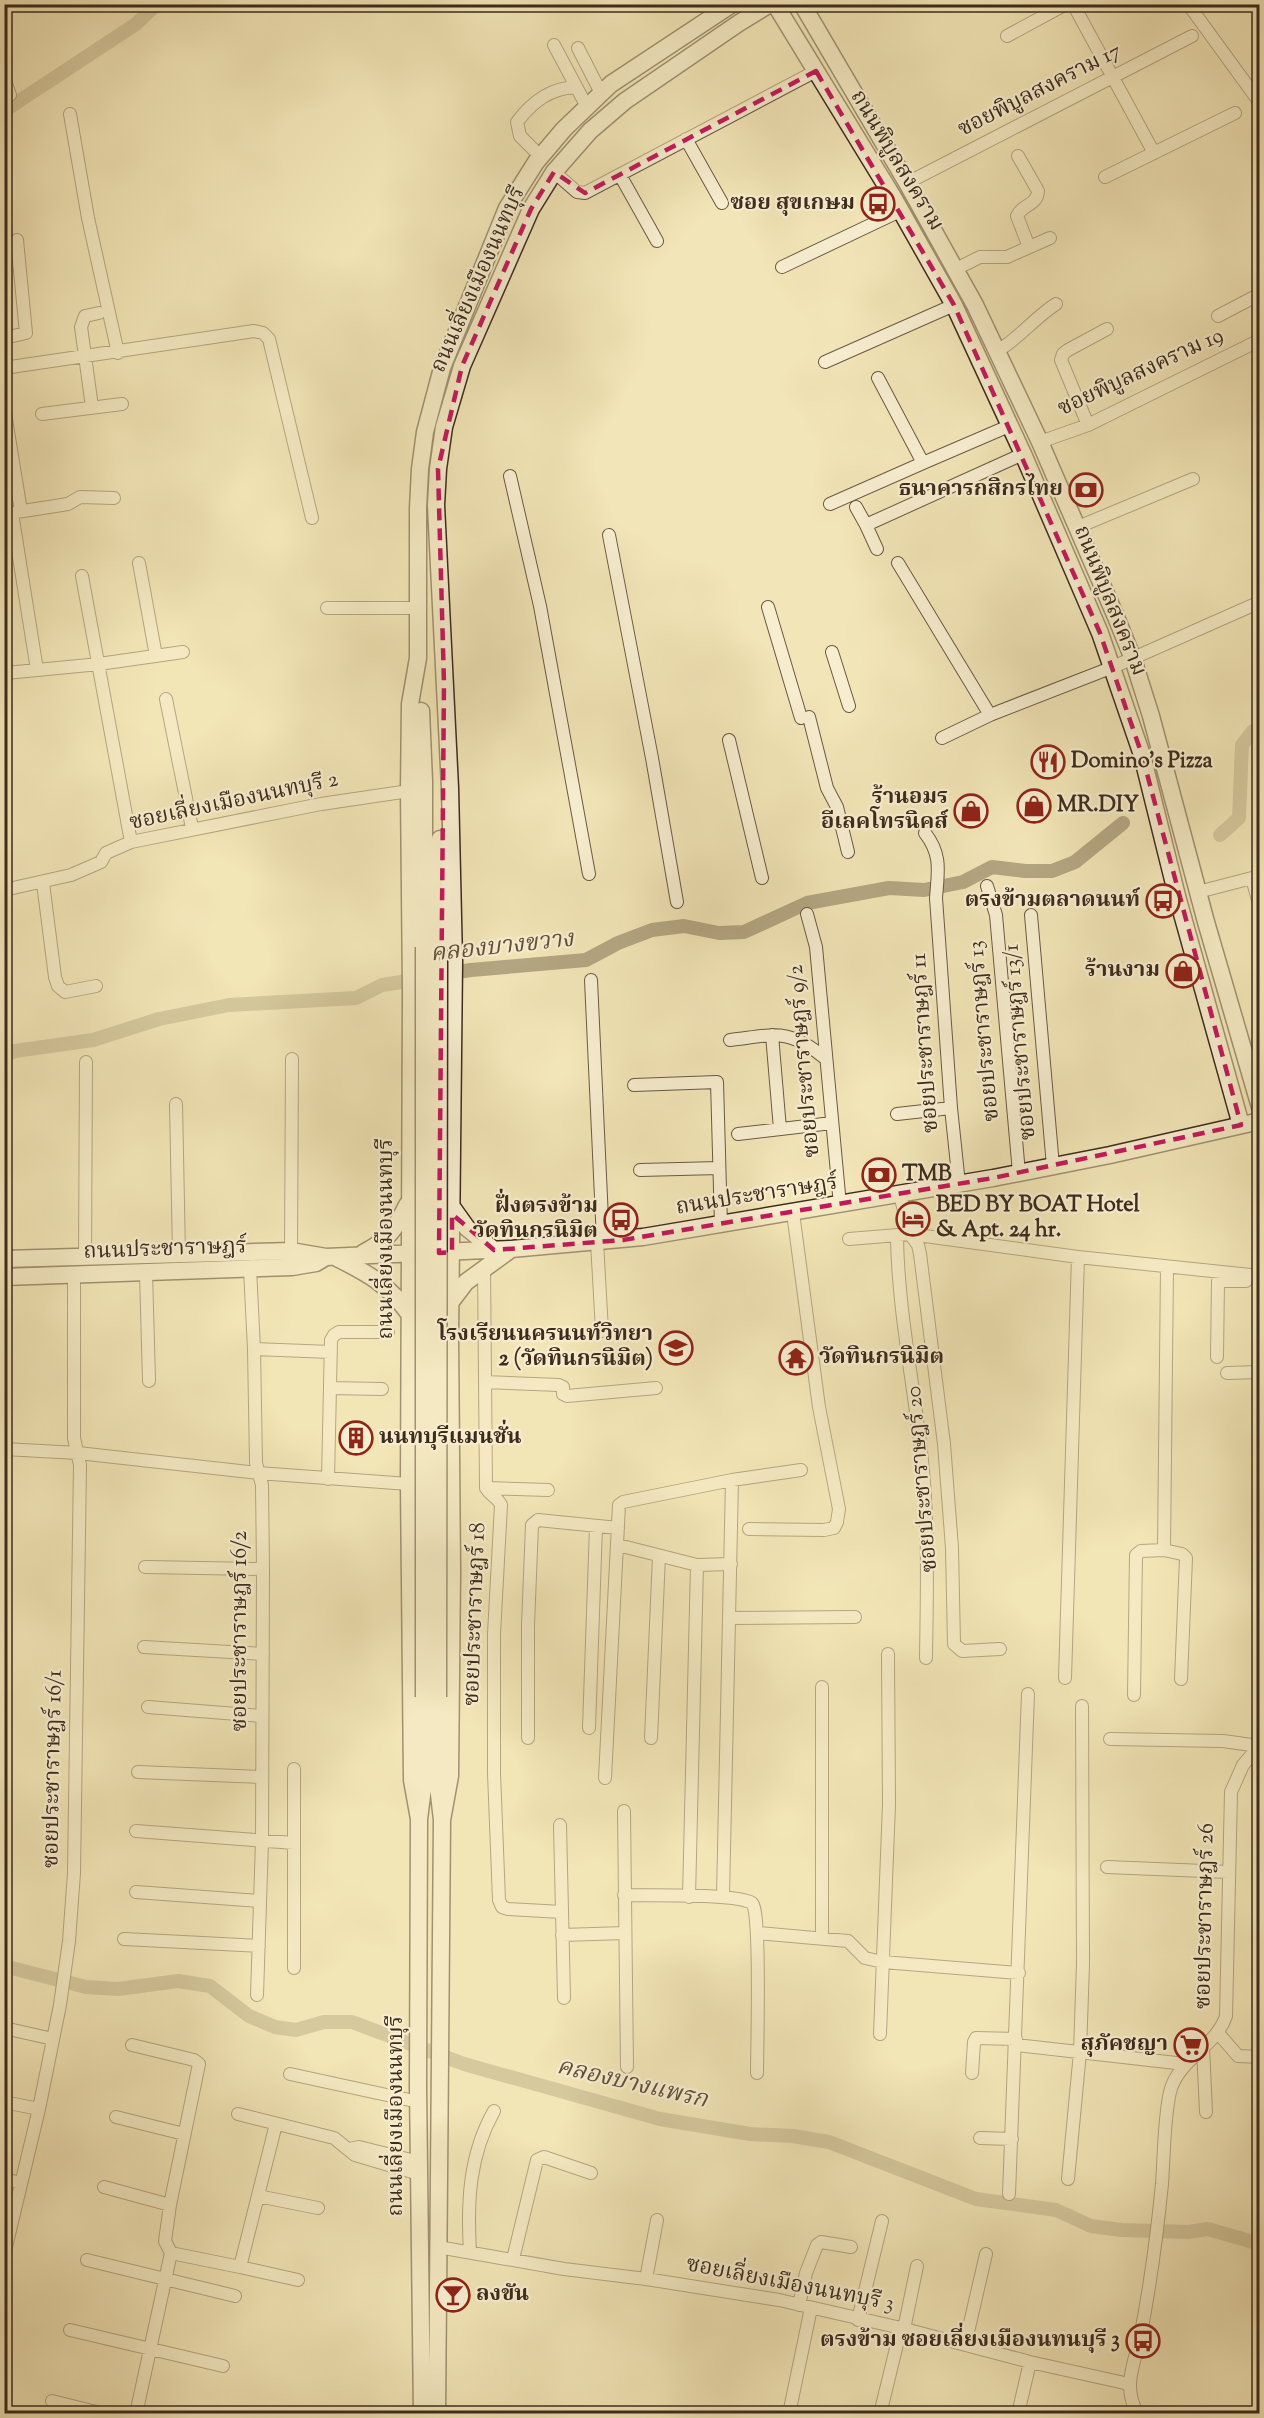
<svg xmlns="http://www.w3.org/2000/svg" width="1264" height="2418" font-family="'Sorts Mill Goudy','Noto Serif Thai',serif">
<style>
.lines{fill:none;stroke-linecap:round;stroke-linejoin:round}
.canal{stroke:#b4a682;stroke-width:14}
.minor-casing{stroke:#6a5a43;stroke-width:14}
.secondary-casing{stroke:#3d2b1c;stroke-width:19}
.minor{stroke:#f7eed0;stroke-width:12}
.secondary{stroke:#f7eed0;stroke-width:16}
.secondary-bridge-casing{stroke:#3d2b1c;stroke-width:19;stroke-linecap:butt}
.secondary-bridge{stroke:#f7eed0;stroke-width:16}
.marked{fill:none;stroke:#c2185b;stroke-width:4.5;stroke-dasharray:12 8;stroke-linejoin:round}
.labels{text-anchor:middle;dominant-baseline:central;stroke-width:4.5;stroke-linejoin:round;paint-order:stroke}
.street-label{font-size:22px;fill:#3d2b1c;stroke:#f7eed0}
.poi-label{font-size:22px;font-weight:bold;fill:#3d2b1c;stroke:#f7eed0;text-anchor:end}
.water-label{font-size:24px;font-style:italic;fill:#61503b;stroke:#f7eed0}
</style>
<rect width="100%" height="100%" fill="#f2e5b7"/>
<filter id="stains"><feTurbulence type="fractalNoise" baseFrequency=".00333" numOctaves="4"/><feColorMatrix values="0 0 0 0 .2 0 0 0 0 .09 0 0 0 0 .02 0 0 0 .5 -.17"/></filter>
<radialGradient id="worn" r=".72"><stop offset=".6" stop-color="#630" stop-opacity="0"/><stop offset="1" stop-color="#630" stop-opacity=".3"/></radialGradient>
<g class="lines">
<!-- canal -->
<path class="canal" d="M4,111L136,24L157,4
M1220,835L1239,818L1242,745L1253,731H1260
M445,974L471,970L586,960L618,943L652,930L684,926L719,933L744,932L807,903L889,888L924,890L963,882L992,867L1025,871H1052L1075,862L1123,823
M4,1056L15,1051L93,1040L159,1019L229,1005L356,998L382,985L420,979
M4,1966L86,1987L118,1989L178,1981L210,1986L249,2016L275,2027L296,2030L324,2022H352L464,2064L660,2119L750,2134L793,2136L829,2142L976,2199L1056,2210L1091,2226L1121,2230L1188,2232L1208,2229L1260,2244"/>
<defs>
<path id="minor" d="M1073,4L1154,153
M1188,4L1260,103
M1007,36L1066,4
M554,45L587,107
M578,48L601,93
M4,78L10,95
M70,114L88,218L118,353
M686,139L722,203
M1018,156L1038,191C1037,206 1022,204 1017,216L1029,247
M541,157L520,136L517,122C532,102 550,88 576,87
M554,172L577,192L585,193L816,71
M620,175L657,241
M1105,177L1235,113
M907,183L1192,36
M782,267L900,211
M956,269L980,257H1007L1050,238
M1218,316L1260,294
M4,338L26,333L17,240
M997,351C1020,338 1034,318 1056,304
M825,362L954,305
M4,368L254,331L263,333L269,339L312,518
M878,378L923,463L1009,426
M4,407L21,511
M92,407L81,327L85,316L99,313
M42,414L122,404
M1088,425L1061,360L1063,354L1068,350L1107,329
M1040,442L1088,425L1260,340
M510,476L540,606L589,874
M830,504L923,463
M856,507L866,525
M12,513L37,670
M4,514L68,504L80,497L114,498
M1078,527L1193,479
M609,535L652,758L677,902
M877,549L866,525L1023,454
M139,563L156,656
M898,563L990,715
M82,576L131,842
M768,607L801,718
M327,608H417
M832,652L849,706
M6,673L99,664L183,652
M166,699L192,828
M809,717L827,788L837,807L848,852
M942,738L990,715L1113,667L1260,602
M729,740L762,878
M925,833C942,855 938,871 936,898L951,1108L959,1184
M43,883L55,977L58,986L65,992L96,986
M987,886L996,915L1019,1173
M4,890L71,875L101,862L106,853L131,842L321,804L409,791
M1198,892L1252,878L1260,908
M807,914L816,947L840,1205
M1031,915L1053,1166
M591,980L603,1241
M772,1035L780,1129
M730,1040C775,1035 788,1027 826,1059
M634,1085L717,1082L721,1225
M176,1104L179,1254
M897,1114L951,1108
M738,1134L832,1123
M640,1170L719,1168
M900,1195L910,1234L918,1245L920,1254L944,1444L952,1548L954,1644L962,1651L1000,1649
M897,1237C898,1308 913,1380 921,1451C929,1520 927,1588 926,1658
M849,1239L910,1234L1078,1257L1260,1276
M597,1242L602,1331
M291,1251L292,1059
M85,1257L86,1062
M484,1267L486,1488C491,1496 498,1498 501,1505L494,1634V1773L499,1900L502,1907L508,1909L562,1912
M250,1269L254,1349L256,1463L262,1485L263,1569L262,1841L257,1995
M146,1273L149,1381
M254,1349L331,1352
M1217,1357L1218,1281H1246
M1227,1373L1260,1372
M485,1382L559,1385L563,1387V1394L567,1396L656,1388
M330,1388L382,1389
M4,1449L78,1453L258,1473L409,1484
M328,1479L331,1340L334,1335L339,1332H388
M486,1488L548,1490
M749,1529L824,1530L834,1528L837,1522L839,1509L819,1407L793,1213
M618,1545L697,1565
M1164,1550L1182,1554L1186,1558L1181,1679
M145,1567L263,1569
M729,1618L855,1617
M144,1647L263,1654
M1065,1678L1078,1257
M822,1687V1938
M1134,1695L1136,1555L1141,1551L1164,1550L1167,1267
M148,1707L262,1716
M589,1728L596,1526
M528,1738V1625L532,1525L538,1520L618,1528
M651,1738L659,1556
M1110,1739L1223,1741L1259,1746
M138,1772L262,1777
M605,1778L619,1505L623,1502L732,1480
M624,1811L627,2067
M560,1825L564,1998
M136,1831L294,1843
M1107,1867L1229,1872
M136,1892L260,1901
M624,1895C649,1896 734,1893 752,1903C761,1909 757,2053 757,2073
M723,1896L732,1480L801,1470
M689,1897L697,1565L731,1564
M758,1933L848,1941L865,1958L883,1962L1019,1973
M562,1935L625,1933
M124,1939L259,1946
M294,1968V1769
M4,2028L53,2039
M1218,2033L1238,2056L1260,2057
M880,2034L889,1804L888,1654
M132,2045L194,2060L199,2064L170,2205L165,2241L171,2253L136,2414
M1016,2045L1185,2064
M1203,2048L1206,2112
M972,2073L974,2042L976,2038L1016,2039
M290,2074L419,2102
M4,2102L39,2109
M238,2114L334,2138L355,2155L419,2174
M116,2117L184,2134
M980,2138L1012,2139
M349,2149L359,2147L419,2162
M4,2179L21,2183
M1068,2179L1080,2052L1083,1964L1082,1706
M104,2187L170,2205
M1009,2194L1028,1694
M258,2196L318,2208
M438,2247L564,2269L646,2279L779,2300L901,2328L1030,2362L1129,2384
M470,2252C467,2202 469,2155 494,2111
M171,2253L240,2267L276,2124
M4,2255L39,2109L60,2005L69,1941L74,1873L80,1465L74,1438V1276
M513,2259L537,2160L544,2157L591,2173
M87,2260L235,2296
M240,2267L298,2280
M646,2279L657,2220
M799,2305L806,2273L817,2245L821,2242L851,2247
M858,2320L882,2221
M904,2329L917,2266
M70,2330L223,2366
M965,2345L986,2254
M52,2401L104,2414
M789,2414L811,2308
M880,2414L901,2328
M1018,2414L1030,2362
M1138,2414C1122,2388 1134,2364 1140,2338C1150,2287 1157,2235 1162,2184C1164,2156 1164,2118 1170,2092C1178,2059 1216,2047 1226,2016L1231,1792L1243,1765L1260,1745"/>
<path id="secondary" d="M775,4L893,197L954,305L1023,454L1100,633L1142,755L1177,896L1241,1125
M802,4L907,183L975,305L1040,442L1116,617L1133,659L1151,716L1206,922L1260,1107
M421,711L424,781V947
M439,948L440,839
M452,1207L467,1228L494,1250
M363,1253C388,1240 395,1230 407,1205
M337,1258C369,1274 389,1285 410,1315
M4,1259L291,1251L326,1257L511,1249L643,1237L993,1178L1110,1155L1260,1121
M4,1277L292,1267L316,1263L326,1257
M450,1303L466,1282L510,1250
M419,1819L412,1780L409,1484L411,993L409,791L410,704L418,658V508L420,469L425,432L442,368L507,208L536,162L564,129L611,84L732,4
M442,1820L450,1776L452,1572L450,1336L454,961L450,788L436,505L438,469L444,427L462,366L531,209L554,172L590,131L625,101L739,23L770,4
M422,2414L418,2087L419,1819L424,1780V1697
M437,2414L442,1820L437,1777L438,1697"/>
</defs>
<!-- minor casing -->
<use href="#minor" class="minor-casing"/>
<!-- secondary casing -->
<use href="#secondary" class="secondary-casing"/>
<!-- minor -->
<use href="#minor" class="minor"/>
<!-- secondary -->
<use href="#secondary" class="secondary"/>
<defs>
<path id="secondary-bridge" d="M424,947V1697
M438,1697L439,948"/>
</defs>
<!-- secondary-bridge casing -->
<use href="#secondary-bridge" class="secondary-bridge-casing"/>
<!-- secondary-bridge -->
<use href="#secondary-bridge" class="secondary-bridge"/>
</g>
<!-- marked area -->
<path d="M0 0H1264V2418H0ZM816,71L954,305L1100,633L1142,755L1241,1125L993,1178L623,1240L494,1250L452,1214V1252L439,1253L444,683L438,469L462,366L531,209L554,172L585,193Z" fill="#f2e5b7" fill-opacity=".55" fill-rule="evenodd"/>
<path class="marked" d="M816,71L954,305L1100,633L1142,755L1241,1125L993,1178L623,1240L494,1250L452,1214V1252L439,1253L444,683L438,469L462,366L531,209L554,172L585,193Z"/>
<!-- icons -->
<defs>
<symbol id="bus-ring" viewBox="-11 -11 22 22"><circle r="9.5" fill="#f7eed0" stroke="#8f2418" stroke-width="1.5"/><path d="M-5-6H5V4H4V6H2V4H-2V6H-4V4H-5ZM-3.5-4V0h7V-4ZM-3.5 1.2v1.5H-2V1.2ZM2 1.2v1.5H3.5V1.2Z" fill="#8f2418"/></symbol>
<symbol id="bank-ring" viewBox="-11 -11 22 22"><circle r="9.5" fill="#f7eed0" stroke="#8f2418" stroke-width="1.5"/><path d="M-6-4H6V4H-6ZM0-2.3a2.3 2.3 0 1 0 0 4.6a2.3 2.3 0 1 0 0-4.6Z" fill="#8f2418"/></symbol>
<symbol id="restaurant-ring" viewBox="-11 -11 22 22"><circle r="9.5" fill="#f7eed0" stroke="#8f2418" stroke-width="1.5"/><path d="M-5-6h1v4h1v-4h1v4h1v-4h1v5L-1.5 .5V6h-2V.5L-5-1ZM5-6V6H3V1.5H1.5Q1.5-4 5-6Z" fill="#8f2418"/></symbol>
<symbol id="shop-ring" viewBox="-11 -11 22 22"><circle r="9.5" fill="#f7eed0" stroke="#8f2418" stroke-width="1.5"/><path d="M-5-2.5h2.3a2.7 3.5 0 0 1 5.4 0H5L5.5 6h-11ZM-1.5-2.5h3a1.5 2.3 0 0 0-3 0Z" fill="#8f2418"/></symbol>
<symbol id="hotel-ring" viewBox="-11 -11 22 22"><circle r="9.5" fill="#f7eed0" stroke="#8f2418" stroke-width="1.5"/><path d="M-6-4.5h1.5V1H6V5H4.5V3h-9V5H-6ZM-4 0a1.8 1.8 0 1 1 3.6 0ZM.5 0V-2.5h3Q6-2.5 6 0Z" fill="#8f2418"/></symbol>
<symbol id="school-ring" viewBox="-11 -11 22 22"><circle r="9.5" fill="#f7eed0" stroke="#8f2418" stroke-width="1.5"/><path d="M0-5L7-2L0 1L-7-2ZM-4 1L0 2.5L4 1V4Q0 6-4 4Z" fill="#8f2418"/></symbol>
<symbol id="temple-ring" viewBox="-11 -11 22 22"><circle r="9.5" fill="#f7eed0" stroke="#8f2418" stroke-width="1.5"/><path d="M0-6L5-2H3V0L6.5 2.5H4V6H1.5V3h-3V6H-4V2.5H-6.5L-3 0V-2H-5Z" fill="#8f2418"/></symbol>
<symbol id="building-ring" viewBox="-11 -11 22 22"><circle r="9.5" fill="#f7eed0" stroke="#8f2418" stroke-width="1.5"/><path d="M-4-6H4V6H1V3H-1V6H-4ZM-2.5-4.3h1.7v1.8h-1.7ZM.8-4.3h1.7v1.8H.8ZM-2.5-1h1.7V.8h-1.7ZM.8-1h1.7V.8H.8Z" fill="#8f2418"/></symbol>
<symbol id="supermarket-ring" viewBox="-11 -11 22 22"><circle r="9.5" fill="#f7eed0" stroke="#8f2418" stroke-width="1.5"/><path d="M-6-5.5h2.5l.6 2H6L4.5 2H-2.5L-4.4-4H-6ZM-1.5 3.2a1.3 1.3 0 1 0 .1 0ZM3 3.2a1.3 1.3 0 1 0 .1 0Z" fill="#8f2418"/></symbol>
<symbol id="bar-ring" viewBox="-11 -11 22 22"><circle r="9.5" fill="#f7eed0" stroke="#8f2418" stroke-width="1.5"/><path d="M-6-5H6L.8 .8V4.5H3.5V6h-7V4.5H-.8V.8Z" fill="#8f2418"/></symbol>
</defs>
<g fill-rule="evenodd">
<use href="#bus-ring" x="859" y="185" width="38" height="38"/>
<use href="#bank-ring" x="1067" y="471" width="38" height="38"/>
<use href="#restaurant-ring" x="1029" y="743" width="38" height="38"/>
<use href="#shop-ring" x="1015" y="787" width="38" height="38"/>
<use href="#shop-ring" x="952" y="792" width="38" height="38"/>
<use href="#bus-ring" x="1144" y="882" width="38" height="38"/>
<use href="#shop-ring" x="1164" y="952" width="38" height="38"/>
<use href="#bank-ring" x="860" y="1156" width="38" height="38"/>
<use href="#hotel-ring" x="894" y="1200" width="38" height="38"/>
<use href="#bus-ring" x="602" y="1201" width="38" height="38"/>
<use href="#school-ring" x="657" y="1329" width="38" height="38"/>
<use href="#temple-ring" x="777" y="1339" width="38" height="38"/>
<use href="#building-ring" x="337" y="1419" width="38" height="38"/>
<use href="#supermarket-ring" x="1172" y="2026" width="38" height="38"/>
<use href="#bar-ring" x="434" y="2276" width="38" height="38"/>
<use href="#bus-ring" x="1124" y="2322" width="38" height="38"/>
</g>
<g class="labels">
<!-- street labels -->
<g class="street-label">
<text transform="translate(1040 91) rotate(-27)">ซอยพิบูลสงคราม 17</text>
<text transform="translate(896 161) rotate(59)">ถนนพิบูลสงคราม</text>
<text transform="translate(479 280) rotate(-66)">ถนนเลี่ยงเมืองนนทบุรี</text>
<text transform="translate(1141 373) rotate(-25)">ซอยพิบูลสงคราม 19</text>
<text transform="translate(1109 601) rotate(68)">ถนนพิบูลสงคราม</text>
<text transform="translate(234 802) rotate(-12)">ซอยเลี่ยงเมืองนนทบุรี 2</text>
<text transform="translate(985 1031) rotate(-95)">ซอยประชาราษฎร์ 13</text>
<text transform="translate(1021 1042) rotate(-95)">ซอยประชาราษฎร์ 13/1</text>
<text transform="translate(926 1043) rotate(-94)">ซอยประชาราษฎร์ 11</text>
<text transform="translate(805 1061) rotate(-95)">ซอยประชาราษฎร์ 9/2</text>
<text transform="translate(757 1196) rotate(-9)">ถนนประชาราษฎร์</text>
<text transform="translate(387 1239) rotate(-90)">ถนนเลี่ยงเมืองนนทบุรี</text>
<text transform="translate(165 1250) rotate(-2)">ถนนประชาราษฎร์</text>
<text transform="translate(923 1479) rotate(-95)">ซอยประชาราษฎร์ 20</text>
<text transform="translate(476 1614) rotate(-88)">ซอยประชาราษฎร์ 18</text>
<text transform="translate(241 1631) rotate(-90)">ซอยประชาราษฎร์ 16/2</text>
<text transform="translate(54 1769) rotate(-89)">ซอยประชาราษฎร์ 16/1</text>
<text transform="translate(1206 1916) rotate(-89)">ซอยประชาราษฎร์ 26</text>
<text transform="translate(397 2116) rotate(-90)">ถนนเลี่ยงเมืองนนทบุรี</text>
<text transform="translate(790 2285) rotate(11)">ซอยเลี่ยงเมืองนนทบุรี 3</text>
</g>
<!-- poi labels -->
<g class="poi-label">
<text x="855" y="204">ซอย สุขเกษม</text>
<text x="1063" y="490">ธนาคารกสิกรไทย</text>
<text x="1071" y="762" text-anchor="start">Domino's Pizza</text>
<text x="948" y="798">ร้านอมร<tspan x="948" dy="25">อีเลคโทรนิคส์</tspan></text>
<text x="1057" y="806" text-anchor="start">MR.DIY</text>
<text x="1140" y="901">ตรงข้ามตลาดนนท์</text>
<text x="1160" y="971">ร้านงาม</text>
<text x="902" y="1175" text-anchor="start">TMB</text>
<text x="936" y="1206" text-anchor="start">BED BY BOAT Hotel<tspan x="936" dy="25">&amp; Apt. 24 hr.</tspan></text>
<text x="598" y="1207">ฝั่งตรงข้าม<tspan x="598" dy="25">วัดทินกรนิมิต</tspan></text>
<text x="653" y="1335">โรงเรียนนครนนท์วิทยา<tspan x="653" dy="25">2 (วัดทินกรนิมิต)</tspan></text>
<text x="819" y="1358" text-anchor="start">วัดทินกรนิมิต</text>
<text x="379" y="1438" text-anchor="start">นนทบุรีแมนชั่น</text>
<text x="1168" y="2045">สุภัคชญา</text>
<text x="476" y="2295" text-anchor="start">ลงขัน</text>
<text x="1120" y="2341">ตรงข้าม ซอยเลี่ยงเมืองนทนบุรี 3</text>
</g>
<!-- water labels -->
<g class="water-label">
<text transform="translate(502 947) rotate(-6)">คลองบางขวาง</text>
<text transform="translate(632 2084) rotate(13)">คลองบางแพรก</text>
</g>
</g>
<!-- margin -->
<rect width="1264" height="2418" fill="none" stroke="#f2e5b7" stroke-width="24"/>
<rect x="6" y="6" width="1252" height="2406" fill="none" stroke="#3d2b1c" stroke-width="3"/>
<rect x="12" y="12" width="1240" height="2394" fill="none" stroke="#3d2b1c" stroke-width="1.5"/>
<rect width="100%" height="100%" filter="url(#stains)"/>
<rect width="100%" height="100%" fill="url(#worn)"/>
</svg>
